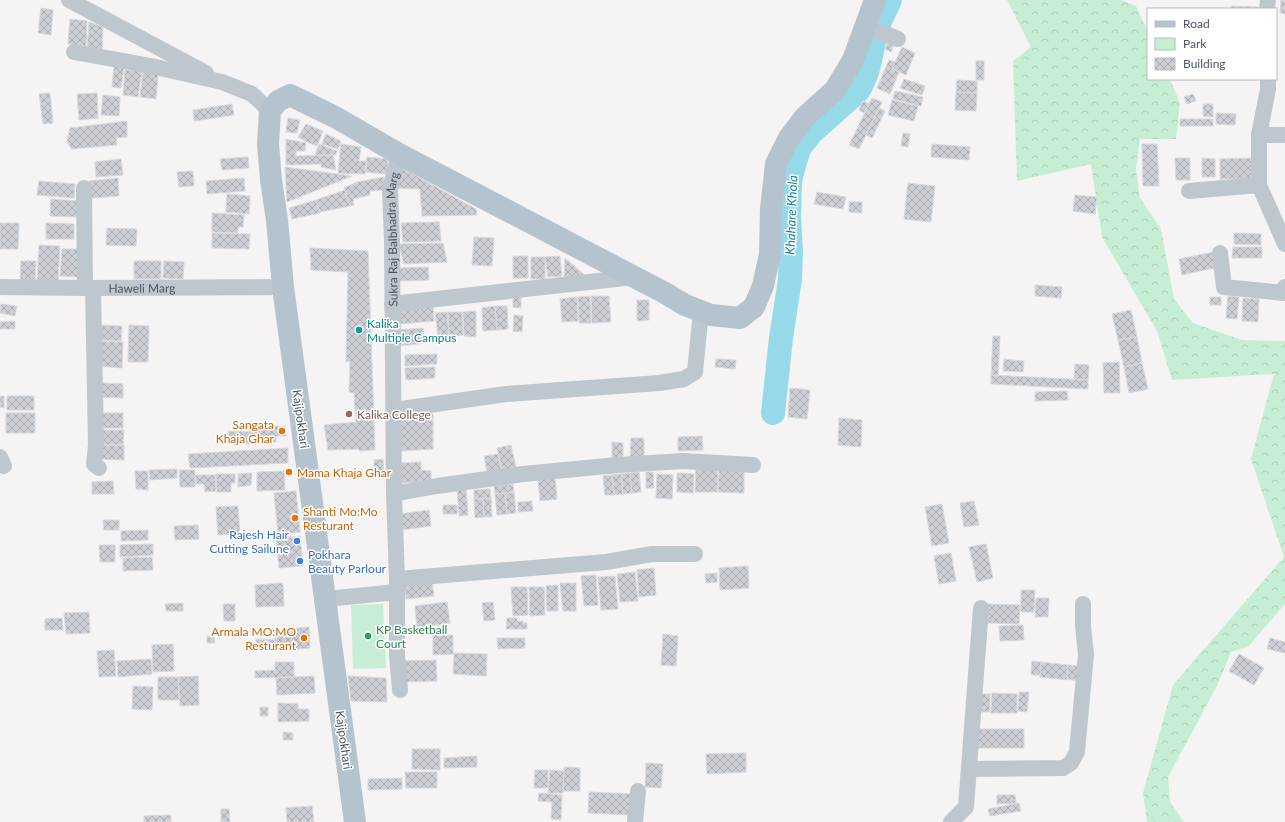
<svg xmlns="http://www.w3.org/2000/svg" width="1285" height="822" font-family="Lato,sans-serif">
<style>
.green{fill:#c6eed4}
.forest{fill:url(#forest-crowns)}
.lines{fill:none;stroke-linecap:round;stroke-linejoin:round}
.river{stroke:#96d9e8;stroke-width:24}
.building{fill:url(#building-cross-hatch);stroke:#d7d9de}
.street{stroke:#bfc7ce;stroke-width:16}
.primary{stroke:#b5c3cf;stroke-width:22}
.culture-dot{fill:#0f9aa8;stroke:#fff;stroke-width:1.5}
.education-dot{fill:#8d6e63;stroke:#fff;stroke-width:1.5}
.food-dot{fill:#e8710a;stroke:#fff;stroke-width:1.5}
.shop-dot{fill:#3f7fe0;stroke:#fff;stroke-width:1.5}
.leisure-dot{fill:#2e9e5b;stroke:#fff;stroke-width:1.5}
.labels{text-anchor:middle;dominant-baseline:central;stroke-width:3;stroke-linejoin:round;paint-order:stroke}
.street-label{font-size:12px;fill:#4b565f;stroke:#fff}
.culture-label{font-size:12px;fill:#0d838f;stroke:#fff;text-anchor:start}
.education-label{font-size:12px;fill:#785e54;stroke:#fff;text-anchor:start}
.food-label{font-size:12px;fill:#c56008;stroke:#fff;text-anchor:end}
.shop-label{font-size:12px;fill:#366cbe;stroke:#fff;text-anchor:end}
.leisure-label{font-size:12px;fill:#27864d;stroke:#fff;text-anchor:start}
.water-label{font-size:13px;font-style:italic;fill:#158199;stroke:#fff}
</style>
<defs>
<pattern id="forest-crowns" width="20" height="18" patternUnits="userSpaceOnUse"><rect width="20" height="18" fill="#c6eed4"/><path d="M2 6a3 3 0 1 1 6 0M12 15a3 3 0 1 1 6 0" fill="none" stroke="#acceb8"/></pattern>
<pattern id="building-cross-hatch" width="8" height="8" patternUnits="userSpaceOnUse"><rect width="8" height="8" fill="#cdcfd5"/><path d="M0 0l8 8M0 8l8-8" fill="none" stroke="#a8abb0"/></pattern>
</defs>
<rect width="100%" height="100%" fill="#f5f3f3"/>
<!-- green -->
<path class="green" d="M383,604L386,668L353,669L351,605Z"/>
<!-- forest -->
<path class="forest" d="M1007,0H1121L1136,6L1148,32V79H1170L1180,103L1176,139H1140L1136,169L1140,198L1161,229L1174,299L1193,323L1242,340L1285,341V604L1248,647L1231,652L1217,686L1168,777L1170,802L1184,822H1147L1143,793L1173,685L1284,557L1251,459L1274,374L1172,380L1157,331L1102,237L1091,164L1017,181L1013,61L1031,47Z"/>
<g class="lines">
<!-- river -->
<path class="river" d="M773,413L781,338L790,279L791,252L789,217L790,181L795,161L800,147L811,133L858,91C870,72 871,53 876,32C879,21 886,10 890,0"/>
</g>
<!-- building -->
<path class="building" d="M1281,0H1285V14L1280,13Z
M1231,6L1258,7V9H1231Z
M41,8L53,10L51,35L38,33Z
M70,19L87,21L86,46L68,44Z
M89,22L103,27L102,52L87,49Z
M889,39L895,42L891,52L885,49Z
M902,47L915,53L906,75L892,69Z
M889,60L895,62L892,69L899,72L890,94L877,88Z
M976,61H984V80H976Z
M114,66L124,67L121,88L112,87Z
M125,70L142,71L138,97L123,95Z
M143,72L158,74L156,99L140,97Z
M904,79L925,86L922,95L900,88Z
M957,80L977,81V93L956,92Z
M895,91L923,97L921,106L893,99Z
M956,92L977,93L976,111L955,110Z
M50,93L53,123L43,124L39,94Z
M97,93L98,118L79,120L77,94Z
M1193,94L1196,101L1187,104L1184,97Z
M103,95L120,97L119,116L101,115Z
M872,98L882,102L859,149L849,145Z
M892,100L918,106L914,121L888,115Z
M863,101L869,104L864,113L859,110Z
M232,104L234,115L194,121L193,110Z
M1203,104H1213V117L1203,116Z
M879,108L885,111L872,138L866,135Z
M1216,113L1236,114L1235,125L1216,124Z
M288,118L300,120L297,133L286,132Z
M1180,119H1213V126H1180Z
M127,121V137L116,138L117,145L71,149L67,141L70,128Z
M306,124L323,131L317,146L307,142L298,137Z
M903,133L910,134L908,147L901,146Z
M326,134L341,141L338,149L322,144Z
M286,139L306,143L305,151H296V156L333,155L336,170L321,167V164L286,165Z
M319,144L337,151L335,155H315Z
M341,144L361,147L359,161H366L365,174L338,173Z
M932,144L970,147L969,160L931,157Z
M1142,144H1157L1159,186H1143Z
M248,157L249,168L222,170L220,159Z
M367,157L388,159L387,174L366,172Z
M1175,158H1190V180H1176Z
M1202,158L1215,159V177H1202Z
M1252,158V179H1220V159Z
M121,159L123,175L96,177L95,162Z
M285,167L352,176L287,202Z
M402,168L476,209L477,215L422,216L420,189L397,188Z
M193,171L194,186L179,187L177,172Z
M384,177V190L370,191V195L353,199L354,205L350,206L344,188L357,182Z
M118,178L119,196L91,198L89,181Z
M244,178L245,191L207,194L206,181Z
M39,181L75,184L74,198L37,195Z
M908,183L935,186L931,222L904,219Z
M345,190L350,206L320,212L316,200Z
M817,192L846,197L843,209L814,204Z
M227,194L250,196L249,214L226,212Z
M1075,195L1097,197L1095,214L1073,211Z
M51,199L78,201L77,217L50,216Z
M316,200L320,213L292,219L289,208Z
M849,202H862V213L849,212Z
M212,213L244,215L243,227H238V233L212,232Z
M439,222L441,241L403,242L401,223Z
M0,223H19L18,249H0Z
M46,223L74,224V239H46Z
M107,228L137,229L136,246L106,245Z
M212,233L250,234L249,249L212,248Z
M1234,233L1261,234V245L1234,244Z
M474,237L494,238L492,266L472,265Z
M443,243L447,262L404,264L399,244Z
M39,245L60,246L58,281L37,280Z
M1233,247H1262V258H1232Z
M310,248L368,251L375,450L359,451V449L328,450L324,425L356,422L354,393L349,392L350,361L346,362L348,272L311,270Z
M62,249H80L78,277L60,276Z
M1214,252L1218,267L1182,275L1179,259Z
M513,256H528V278H513Z
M560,256L562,276L548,277L545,257Z
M531,257H545V279H531Z
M565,258L588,278L564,279Z
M21,261H36L35,280H20Z
M134,261H161V279H134Z
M164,261L184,262L183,279L163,278Z
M428,267L429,280L400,281L398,268Z
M1035,285L1062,287L1061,298L1035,296Z
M513,295H521V308L513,307Z
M590,296L591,323H579L578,297Z
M591,296H609L611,322L592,323Z
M1228,296L1239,297L1237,319L1226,318Z
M577,297L578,321L562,322L560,299Z
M1210,297H1221V305H1210Z
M1243,298L1259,299L1258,322L1242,321Z
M637,300H649V320L637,321Z
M1,304L17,306L15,316L0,313Z
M433,304L434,321L400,324L399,306Z
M495,306H507L508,329L497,330Z
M495,306L497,330L483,331L482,308Z
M1131,310L1137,337L1118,340L1112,314Z
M476,311V337L464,336L463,312Z
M447,312L449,336H438L435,313Z
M448,312H462L463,335L449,336Z
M514,315L523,316L522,332L513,331Z
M15,321V329H0V322Z
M99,325L122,326L121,341L99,340Z
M129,325L149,326L148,362H128Z
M423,328L425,343L399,346L398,330Z
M993,336H1000L998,376L991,375Z
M1137,337L1142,363L1124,367L1118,340Z
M99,341L123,342L122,368L98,366Z
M437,354V364L405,366V355Z
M716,359L736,360L735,369L715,367Z
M1004,359L1024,361L1023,372L1003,371Z
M1119,362L1120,393H1104L1103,363Z
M1142,363L1148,389L1129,393L1124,367Z
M1075,364L1089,365L1088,380L1074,379Z
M435,367V378L406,380L405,368Z
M991,375L1088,380V389L991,384Z
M101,383L123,384V398L101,397Z
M790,388L810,390L807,419L788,417Z
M1067,391L1068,400L1035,401V392Z
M0,396H4V408L0,407Z
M7,396H34V410H7Z
M6,413H35V433H6Z
M102,413H123V428H102Z
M400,414H433V449L401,451Z
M839,418L862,420L861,447L838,445Z
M285,426L286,436H276V442H250L249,427Z
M101,430H124L123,445H101Z
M228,431L249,432L250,444L229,443Z
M702,436L703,450L678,451V437Z
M631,438H644V462H630Z
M612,442L623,443V463H612Z
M101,445H124V460L101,459Z
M511,445L516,467L502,470L497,448Z
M288,448V463L190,468L188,454Z
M498,454L501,470L487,472L484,456Z
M383,459L384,477H374V460Z
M421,462V470L431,471V481L402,483L400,463Z
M696,467L718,468L717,492H695Z
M177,469V478L150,480L149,470Z
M719,469L744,470V493L718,492Z
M179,470H195V487H180Z
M135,471H148V490L136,489Z
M284,471L285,490L257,491V472Z
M639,472L641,492L632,493L630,473Z
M646,472H653L654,488H646Z
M252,473L251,485L238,487V474Z
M630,473L632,493L623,494L621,474Z
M677,473L694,474L693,493L677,492Z
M216,474H235V483H231V492H217Z
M621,474L623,494L614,495L612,475Z
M657,474L673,475L672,499L656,498Z
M195,475H215L216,491L205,492L204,484H196Z
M555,475L557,499L540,501L538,477Z
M612,475L614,495H605L603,476Z
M113,481L114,494H92V482Z
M513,484L514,492L495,494L494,486Z
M466,486L468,515L459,516L457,487Z
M490,489L491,498L474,499V490Z
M296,491L300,532L278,534L274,493Z
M514,492L516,513L507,514L505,493Z
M505,493L507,514L497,515L495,494Z
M483,498L484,517L475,518L474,499Z
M483,498H491L492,517H484Z
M532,501L533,511L518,512V502Z
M974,501L979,525L964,527L960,503Z
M942,504L949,543L932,546L925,507Z
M443,505H457V514H443Z
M238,506L240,534L218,535L216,507Z
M429,510L431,526L401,530L399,514Z
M103,520H119V530H104Z
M198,525L199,539L175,540L174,526Z
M148,530V540L121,541V531Z
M300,536L303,566L279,568L276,539Z
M153,544V555L120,557V545Z
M986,544L993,578L977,582L969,547Z
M99,545H115V562H100Z
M951,553L956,581L939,584L934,556Z
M152,557L153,570L123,571V558Z
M748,566L749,588L720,590L719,568Z
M654,568L656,595L639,597L637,570Z
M635,572L638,601L620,602L617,574Z
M717,573V582L706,583L705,574Z
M596,575L598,605L584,606L581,576Z
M615,576L618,609L601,610L598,577Z
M432,582L434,596L406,599L404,585Z
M283,583L284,606L256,607L255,585Z
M560,583H576V611H563Z
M558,585V611H547L546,586Z
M511,587H527L528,615L513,616Z
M529,587H544L545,615L530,616Z
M1021,590H1035L1034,612H1021Z
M1036,598H1049L1048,617H1035Z
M447,602L450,623L417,628L415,606Z
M493,602L495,620L484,621L482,603Z
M183,603V611H166L165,604Z
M223,604H235V621H224Z
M988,604L1020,605L1019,624L988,623Z
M89,612L90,633L66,634L64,613Z
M62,618L63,630H45V619Z
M507,618H517V621H523V623H527V629H506Z
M1023,625L1024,640L1000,641L999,626Z
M309,627L310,648L276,651L274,630Z
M663,634L678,636L676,666L661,665Z
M433,635H453V654L433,655Z
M207,636H214L215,643H207Z
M497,638H525V648L498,649Z
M1270,638L1285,642V653L1267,649Z
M256,639L275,640L274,647L256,646Z
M173,644L174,671L153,672L152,645Z
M114,650L116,676L99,677L97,651Z
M454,653L487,654L486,676L453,674Z
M1239,654L1264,668L1254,685L1229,671Z
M151,659L152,674L118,677L117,661Z
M436,660L437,681L403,682L402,661Z
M1032,661L1041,662L1040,675H1031Z
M275,662H294V677L255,678V671L275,670Z
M1041,662L1068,665L1067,680L1040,677Z
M1068,665L1080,666L1079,681L1067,679Z
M198,676L199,705L180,706L178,677Z
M314,676L315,693L277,695L276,678Z
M348,676L386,678L387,702L351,701Z
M158,677H178L179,700H158Z
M133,686L153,687L152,710L132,709Z
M1019,692H1029L1027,712L1018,711Z
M992,693L1017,694V713H991Z
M980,694H990V712H980Z
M278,703L298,704V709H309V721L278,722Z
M260,707H268V716H260Z
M979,729H1024V748H978Z
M283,732L293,733V740H283Z
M412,749H440V770L412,769Z
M746,753V772L707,774L706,754Z
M477,756V767L444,768V758Z
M646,763L663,764L661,788L645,787Z
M564,767L580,768V791H563Z
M535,770H548V788H534Z
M550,770L564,771L563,793H548Z
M405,772H437V788H406Z
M402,778V789L368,790V779Z
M589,792L633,794L631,815L588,813Z
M539,793L562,795L561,820L551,819L552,802L538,801Z
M997,795H1015L1016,803L997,804Z
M1019,803L1021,811L990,816L988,809Z
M312,806L314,822H287L286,808Z
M221,809H229L230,822H221Z
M171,815V822H144V816Z"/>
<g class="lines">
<!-- street -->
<g class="street">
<path d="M69,0L206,73"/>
<path d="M1267,9L1268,0"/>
<path d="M866,26L898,39"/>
<path d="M74,52L151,66L222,82L252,94L270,111"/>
<path d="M1268,79V89L1259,135H1285"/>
<path d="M1259,135V185L1285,244"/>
<path d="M84,188L85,288"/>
<path d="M1189,191L1259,185"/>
<path d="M1220,253L1224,287L1284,293L1285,287"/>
<path id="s1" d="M0,287L85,288L283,287"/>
<path d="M93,288L96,445L94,464L99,468"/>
<path d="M392,304L634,277"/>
<path d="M394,410L506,394L659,383L684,379L695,372L701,311"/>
<path d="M0,457L4,466"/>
<path id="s2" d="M394,493L392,241L390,190L399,154"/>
<path d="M397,579L606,562L652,554H695"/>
<path d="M326,599L397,592"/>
<path d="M400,690L397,655V579L394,493L404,492L437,486L523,474L618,465L683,461L753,465"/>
<path d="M969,769L1063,768L1071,763L1077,752L1086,654L1083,626V604"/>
<path d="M635,822L638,791"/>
<path d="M951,822L966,807L981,608"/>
</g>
<!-- primary -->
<path class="primary" d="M355,822L283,287L277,220L271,180L268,144L270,111L278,101L290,95L335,117L399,154L665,293L685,305L711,315L740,318L754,307L763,286L770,254L771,209L776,164L789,138L805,117L835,90L853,60L875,0"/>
</g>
<!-- markers -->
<circle class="culture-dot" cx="359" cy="330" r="4"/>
<circle class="education-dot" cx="349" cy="414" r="4"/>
<g class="food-dot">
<circle cx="282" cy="431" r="4"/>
<circle cx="289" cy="472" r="4"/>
<circle cx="295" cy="518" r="4"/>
<circle cx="304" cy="638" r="4"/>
</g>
<g class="shop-dot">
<circle cx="297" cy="541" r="4"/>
<circle cx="300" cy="561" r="4"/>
</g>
<circle class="leisure-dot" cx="368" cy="636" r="4"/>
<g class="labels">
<!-- street labels -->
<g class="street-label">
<text stroke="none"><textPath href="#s2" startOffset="254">Sukra Raj Balbhadra Marg</textPath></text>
<text stroke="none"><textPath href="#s1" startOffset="142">Haweli Marg</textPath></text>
<text transform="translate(301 419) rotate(82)">Kajipokhari</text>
<text transform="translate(344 740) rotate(82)">Kajipokhari</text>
</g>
<!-- culture labels -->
<g class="culture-label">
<text x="367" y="323">Kalika<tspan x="367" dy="14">Multiple Campus</tspan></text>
</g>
<!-- education labels -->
<g class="education-label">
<text x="357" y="414">Kalika College</text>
</g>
<!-- food labels -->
<g class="food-label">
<text x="274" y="424">Sangata<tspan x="274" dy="14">Khaja Ghar</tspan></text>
<text x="297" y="472" text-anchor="start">Mama Khaja Ghar</text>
<text x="303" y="511" text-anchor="start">Shanti Mo:Mo<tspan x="303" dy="14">Resturant</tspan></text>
<text x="296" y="631">Armala MO:MO<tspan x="296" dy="14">Resturant</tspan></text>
</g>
<!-- shop labels -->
<g class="shop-label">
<text x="289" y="534">Rajesh Hair<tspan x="289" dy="14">Cutting Sailune</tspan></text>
<text x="308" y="554" text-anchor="start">Pokhara<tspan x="308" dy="14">Beauty Parlour</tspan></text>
</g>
<!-- leisure labels -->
<g class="leisure-label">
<text x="376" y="629">KP Basketball<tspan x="376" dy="14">Court</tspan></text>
</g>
<!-- water labels -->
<g class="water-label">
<text transform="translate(791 215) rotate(-88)">Khahare Khola</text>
</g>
</g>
<!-- legend -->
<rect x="1147" y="8" width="130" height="72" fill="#ffffff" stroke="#b7bbbf"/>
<rect x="1155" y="21" width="20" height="6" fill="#b5c3cf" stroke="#b7bbbf"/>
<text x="1183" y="28" font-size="12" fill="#4b565f">Road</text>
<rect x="1155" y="38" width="20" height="12" fill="#c6eed4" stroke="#b7bbbf"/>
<text x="1183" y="48" font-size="12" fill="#4b565f">Park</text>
<rect x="1155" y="58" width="20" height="12" fill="url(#building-cross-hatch)" stroke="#b7bbbf"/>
<text x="1183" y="68" font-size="12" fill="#4b565f">Building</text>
</svg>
